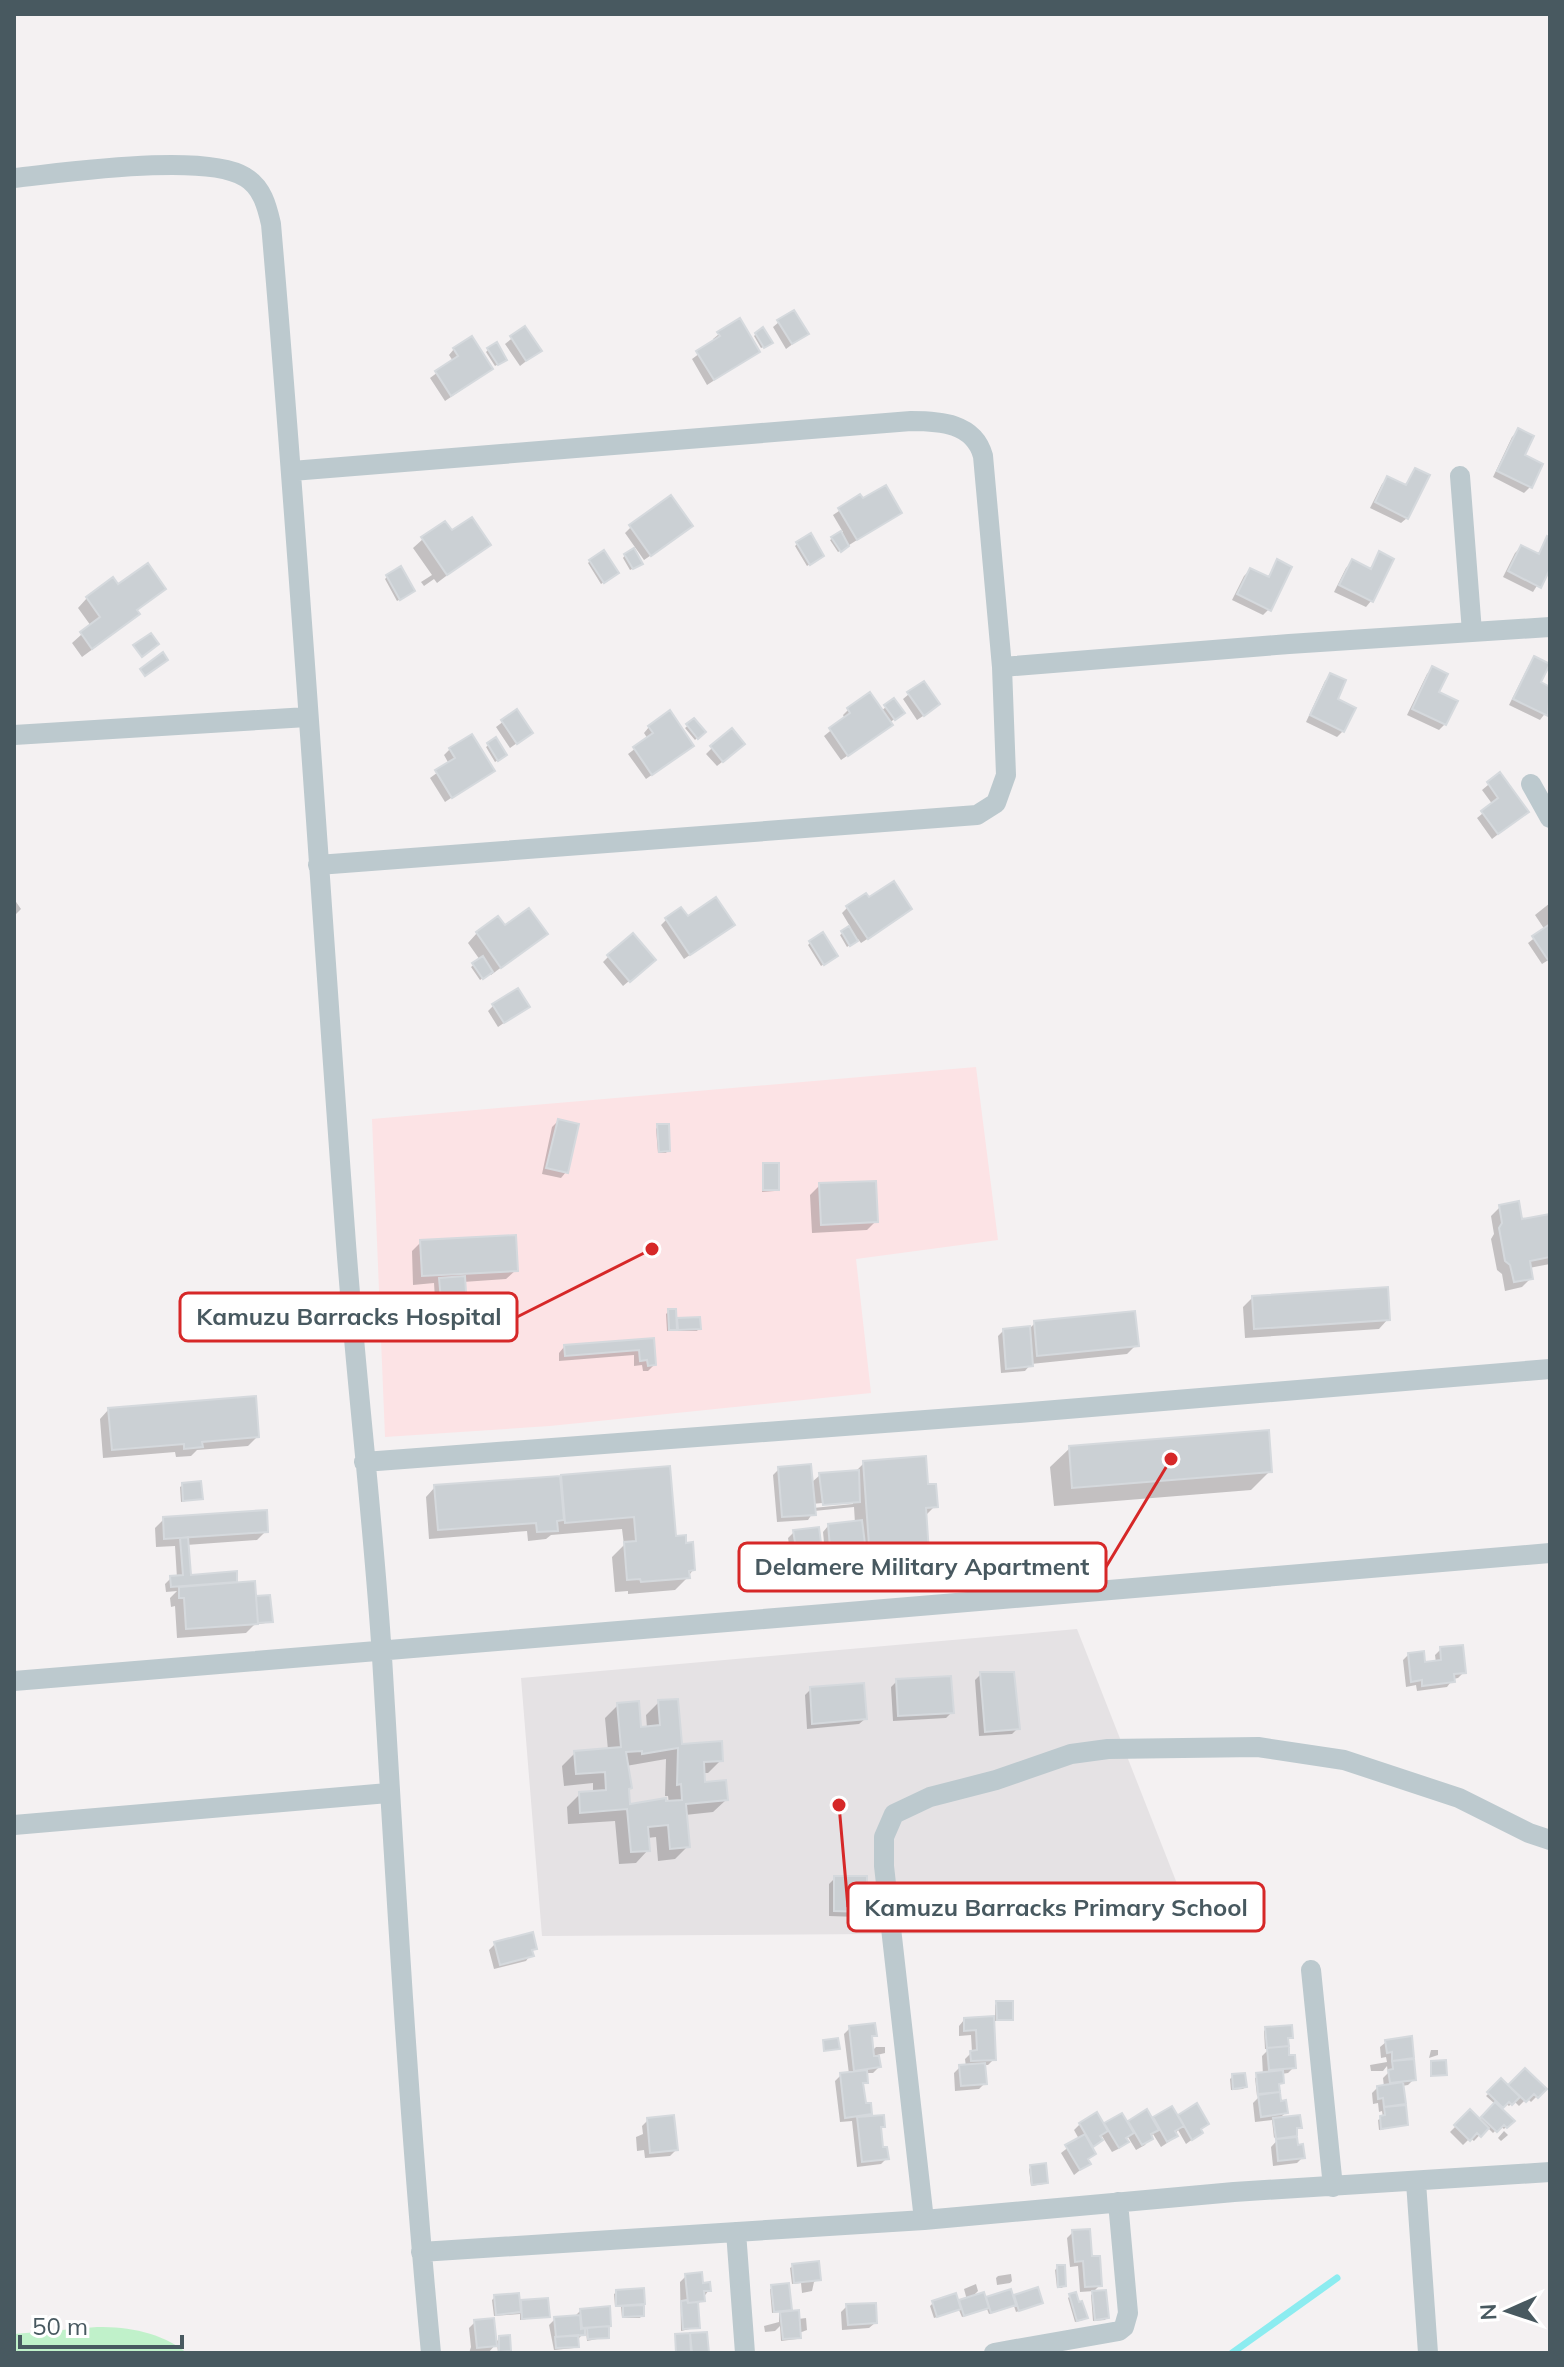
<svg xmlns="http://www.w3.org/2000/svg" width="1564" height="2367" font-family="Mulish,sans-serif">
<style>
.education{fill:#e5e2e4}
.medical{fill:#fce3e5}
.green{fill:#c0f1ca}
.shadow{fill:#0003;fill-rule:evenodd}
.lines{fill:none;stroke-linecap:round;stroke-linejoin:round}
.stream{stroke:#8cecf0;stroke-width:7}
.building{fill:#cbd0d4;stroke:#d5d9dd;stroke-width:2;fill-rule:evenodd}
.street{stroke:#bcc9ce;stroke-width:20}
.leader{fill:none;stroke:#d62828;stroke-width:3}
.callout-dot{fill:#d62828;stroke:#fff;stroke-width:3}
.callout{fill:#fff;stroke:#d62828;stroke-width:3}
.callout-label{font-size:24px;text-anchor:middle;font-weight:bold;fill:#485960}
</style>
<rect width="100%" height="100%" fill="#f4f1f2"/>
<!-- education -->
<path class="education" d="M1077,1629L1196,1932L542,1936L521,1678Z"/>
<!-- medical -->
<path class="medical" d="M976,1067L998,1240L856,1259L871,1393L550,1426L385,1437L372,1119Z"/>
<!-- green -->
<path class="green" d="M97,2327C130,2327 160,2332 187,2353H14V2334Z"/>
<!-- shadow -->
<path class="shadow" d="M779,322L806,334L786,349L773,327Z
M525,328L539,351L520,366L505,344Z
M719,334L758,352L707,385L692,359L715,342L713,339Z
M756,334L768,345L761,348L754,336Z
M454,349L485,374L445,401L430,378L453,361L449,355Z
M488,350L502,362L495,366L486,352Z
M1518,431L1530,487L1524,493L1493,477L1512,437Z
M1415,470L1407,518L1401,523L1370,508L1382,484L1388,478L1404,487Z
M860,497L900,513L838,552L830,540L843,532L833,515Z
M631,527L685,532L644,560L625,533Z
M451,533L488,544L437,583L434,579L424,586L421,582L432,575L413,548L423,539Z
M1548,539L1550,540V565L1533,592L1503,577L1515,553L1521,547L1537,555Z
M798,543L819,558L807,566L795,546Z
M1380,554L1392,560L1371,601L1366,607L1334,592L1346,568L1352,562L1369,570Z
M625,555L638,566L630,570L623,558Z
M590,561L614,575L601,584L588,563Z
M1278,562L1269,609L1263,615L1232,600L1244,576L1250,570L1267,578Z
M387,577L411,593L397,601L385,579Z
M118,587L164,589L136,611L138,614L128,623L82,657L72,643L91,626L78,608L87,598Z
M1534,659L1539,683L1550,689V707L1540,720L1509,705L1529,665Z
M1433,668L1445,724L1439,730L1407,715L1427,674Z
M1331,675L1343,731L1337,737L1306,722L1325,681Z
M909,694L932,710L917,720L903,699Z
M886,707L900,715L889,723L885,730L841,760L824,736L845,719L843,715L849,709L881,711Z
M516,712L524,738L510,748L496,727Z
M694,721L703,732L695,740L685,728Z
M649,727L686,751L646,779L628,754L648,739L644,733Z
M496,740L503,757L495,762L486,747Z
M712,748L737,750L717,766L706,754Z
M450,749L493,770L445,802L430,778L449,764L444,755Z
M1500,775L1520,817L1492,839L1477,818L1493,805L1482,790Z
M14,899L21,909L14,916Z
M1550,903V959L1542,964L1528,943L1545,930L1535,915Z
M847,908L904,915L861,943L858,939L847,947L840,935L851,928L842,913Z
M666,920L726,930L684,959L661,925Z
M504,928L546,934L491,975L489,973L480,980L471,967L480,960L468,943L477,933Z
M810,943L833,958L821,966L808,945Z
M609,956L648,965L623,986L603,962Z
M494,1005L527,1007L498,1027L488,1011Z
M558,1121L566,1172L561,1178L542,1174L552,1127Z
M658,1126L668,1150L666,1153H658L656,1129Z
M764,1165L777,1189L775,1191L762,1192V1167Z
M820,1185L876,1221L867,1230L812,1233L810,1195Z
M1500,1207L1520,1222L1550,1216V1264L1529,1268L1531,1278L1522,1287L1505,1291L1502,1274L1497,1270L1491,1239L1494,1234L1491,1216Z
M421,1242L516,1270L506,1279L463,1282L465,1309L459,1314L436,1316L434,1283L413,1285L412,1251Z
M1252,1298L1388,1319L1379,1329L1245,1338L1243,1307Z
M669,1311L675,1320L698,1319L699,1328L697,1331H667L666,1314Z
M1035,1323L1136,1345L1127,1354L1031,1364L1025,1371L1001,1373L998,1336L1004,1330L1030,1328Z
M652,1340L654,1365L648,1371H643L642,1365L634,1366V1355L559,1361V1353L564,1347Z
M109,1409L257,1437L248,1446L197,1450L191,1456L176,1457L175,1452L103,1458L100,1419Z
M1070,1448L1270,1471L1251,1490L1054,1506L1050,1467Z
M864,1463L926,1487L935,1506L924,1517L928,1568L915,1580L859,1585L857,1558L826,1563L823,1532L828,1526L855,1523L854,1507L814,1511L808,1520L777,1522L773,1475L779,1469L811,1483L820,1475L854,1473ZM853,1500V1504L813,1508L812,1504Z
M562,1477L674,1538L693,1570L687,1578L675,1590L628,1594V1591L615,1592L612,1557L624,1545L622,1529L551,1535L546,1539L528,1541L527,1531L429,1539L426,1497L435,1487Z
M183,1485L201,1498L181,1502L180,1487Z
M164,1519L266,1531L257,1540L186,1545L189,1577L235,1581L232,1585L254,1601L271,1622L254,1625L246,1633L177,1638L175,1606L171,1607L170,1598L177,1591L166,1592L165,1584L171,1578H177L175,1546L156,1547L155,1528Z
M794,1532L823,1575L817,1581L795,1584L788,1538Z
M1441,1649L1464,1672L1458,1678L1453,1679L1447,1687L1417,1691L1416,1685L1406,1687L1403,1660L1409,1654L1423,1664L1436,1663L1435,1655Z
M981,1674L1018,1728L1012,1734L979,1736L975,1680Z
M897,1681L952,1712L946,1718L893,1721L891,1687Z
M811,1689L865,1719L859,1724L807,1729L805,1695Z
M659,1702L680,1746L721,1760L708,1773H702L703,1784L726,1800L713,1812L685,1815L688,1846L675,1859L658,1861L656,1837L647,1838L648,1850L636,1863L619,1864L615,1821L568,1824L567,1807L580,1794L593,1793V1783L564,1786L562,1766L575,1753L608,1750L605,1718L618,1705L639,1729L647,1728L646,1715ZM666,1759L665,1796H668L669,1803L628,1806L626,1766Z
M835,1878L865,1889L871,1899L858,1917L829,1916V1884Z
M495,1944L535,1948L526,1961L494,1969L489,1950Z
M997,2003L1011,2019L1009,2021H992L994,2059L988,2065H983L985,2083L979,2089L955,2091L954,2073L960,2067H966L965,2059L972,2052L971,2035L959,2036V2026L964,2020L995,2018V2005Z
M850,2028L875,2035L870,2039L872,2051L876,2047H885V2053L877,2055L879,2067L873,2073H865L866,2082L862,2086L864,2105H869L870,2118L883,2126L879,2130L881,2150L887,2158L881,2164L857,2167L852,2121L840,2122L835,2081L841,2075L849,2074L844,2034Z
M1266,2029L1291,2037L1286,2040L1288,2057L1294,2067L1288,2073L1281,2074L1282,2083L1277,2085L1278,2091L1275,2094L1285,2113L1279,2119L1300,2127L1295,2130V2135L1291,2139L1303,2157L1297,2163L1273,2166L1271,2147L1284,2133L1282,2131L1274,2138L1272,2120L1255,2122L1253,2103L1261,2095L1257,2096L1255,2078L1263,2075L1262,2056L1269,2049H1265L1264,2031Z
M1410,2039L1414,2079L1408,2085L1402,2086L1404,2103L1399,2108L1406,2125L1379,2130L1378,2120L1383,2117L1382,2111L1379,2112L1378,2103L1373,2104L1372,2093L1378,2087H1384L1383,2078L1388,2073L1387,2066L1383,2071H1371L1370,2065L1387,2062L1386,2057L1381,2058L1380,2047L1386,2042Z
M1431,2050H1438V2055L1429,2058Z
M1525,2070L1544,2089L1531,2102L1527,2098L1519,2106L1514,2101L1509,2106L1505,2103L1500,2109L1512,2121L1504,2129L1500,2126L1493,2133L1487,2127L1474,2141L1470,2138L1463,2145L1450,2132L1470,2112L1479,2121L1495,2104L1486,2096L1501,2081L1508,2088Z
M1233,2076L1245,2087L1243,2089L1231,2090L1230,2079Z
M1196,2106L1201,2133L1186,2144L1178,2130L1170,2141L1161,2147L1153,2134L1145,2145L1136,2150L1128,2137L1120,2148L1112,2152L1102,2136L1091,2148L1094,2154L1087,2161L1089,2163L1074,2175L1061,2153L1079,2139L1074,2130L1080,2124L1103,2126L1122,2115L1127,2124L1146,2112L1151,2121L1171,2109L1177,2118Z
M648,2120L676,2150L670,2156L645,2158L644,2150L637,2151L636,2137L643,2134L642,2126Z
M1504,2131L1508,2135L1501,2141L1498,2138Z
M1031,2167L1046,2182L1044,2184L1031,2186L1029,2169Z
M1073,2232L1090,2258L1100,2285L1094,2291L1080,2292L1078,2266L1070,2267L1067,2238Z
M793,2266L819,2279L814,2282L812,2291L802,2293L801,2283L792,2284L790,2268Z
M1058,2267L1064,2285L1062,2288H1057L1055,2270Z
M1011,2274L1012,2281L1010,2283L997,2285L996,2278L998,2276Z
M686,2276L709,2290L696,2307L698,2327L681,2331L680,2282Z
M976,2284L978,2291L970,2299L984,2300L1009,2292L1011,2298L1037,2290L1039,2304L1016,2312L1014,2306L989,2314L987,2309L962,2317L959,2310L934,2318L930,2306L933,2303L955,2296L957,2303L967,2300L964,2289Z
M788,2285L791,2313L798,2319L806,2318L807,2330L799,2333L797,2339L781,2341L780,2326L775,2331L765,2332L764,2326L779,2322V2312L772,2313L770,2289Z
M642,2290V2315L640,2318H622L621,2307H615L614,2294L617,2292Z
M1093,2293L1107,2317L1105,2320L1093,2321L1091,2295Z
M1070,2296L1085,2317L1083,2320L1075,2322L1068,2298Z
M495,2297L518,2302L546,2300L547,2316L520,2320V2314L494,2316L492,2300Z
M847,2306L875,2323L869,2328L842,2330L841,2312Z
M581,2310L607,2328V2337L587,2341L586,2331L576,2341L574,2348L554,2350L549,2325L555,2319L575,2316Z
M475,2322L495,2343L500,2338L509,2351L498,2353L497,2343L488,2353H469L471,2347L469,2328Z"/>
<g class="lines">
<!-- stream -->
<path class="stream" d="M1232,2353L1337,2278"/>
</g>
<!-- building -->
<path class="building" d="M794,310L809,334L792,344L777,320Z
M740,318L760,352L714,380L696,351L720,336L717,332Z
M525,326L542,351L526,361L510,336Z
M763,327L773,343L764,348L755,333Z
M472,336L493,369L451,396L435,371L458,356L453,348Z
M497,342L507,360L498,365L487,348Z
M1518,428L1534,436L1525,455L1543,464L1532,488L1497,471Z
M1415,468L1430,475L1408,519L1375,502L1387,476L1406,485Z
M886,485L902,513L857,540L838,508L860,494L863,498Z
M671,495L693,526L651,556L629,525Z
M472,517L491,545L447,575L421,537L445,521L452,530Z
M841,531L849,546L841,552L831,537Z
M811,533L824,556L810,565L796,542Z
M1547,536L1550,538V569L1541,588L1508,571L1521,545L1539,554Z
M634,548L643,564L633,569L624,554Z
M604,550L619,573L604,583L589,560Z
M1379,551L1394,559L1373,602L1339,585L1352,559L1371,569Z
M1277,559L1292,567L1271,611L1237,594L1250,568L1269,577Z
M148,563L166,589L137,610L140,614L92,649L80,632L100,617L86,597L113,577L118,584Z
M401,566L415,591L400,600L386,575Z
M151,633L159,644L142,657L133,645Z
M163,652L168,660L145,676L140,669Z
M1534,656L1550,664L1541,682L1550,687L1548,716L1513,699Z
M1432,666L1448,674L1439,692L1458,701L1446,725L1412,709Z
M1330,673L1346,680L1338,699L1356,708L1344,732L1310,715Z
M924,681L940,704L924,716L907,692Z
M870,692L893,725L848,756L829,728L850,713L847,708Z
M894,698L905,713L895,720L884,705Z
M517,709L533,733L517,744L501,720Z
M670,710L694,746L652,775L633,747L653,733L648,726Z
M694,718L706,732L698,739L686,724Z
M732,728L745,744L723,762L710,746Z
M472,734L495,771L452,798L435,770L455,758L449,748Z
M496,737L507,755L498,761L487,743Z
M1500,772L1529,812L1498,834L1481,811L1498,798L1487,782Z
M894,881L912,909L868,939L846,906L866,893L869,897Z
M716,897L735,925L690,955L665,918L681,907L688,916Z
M529,908L548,934L501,968L476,932L498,916L505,925Z
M1550,924V959L1548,960L1532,936Z
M849,926L858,941L850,946L841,931Z
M823,932L838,956L824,965L809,941Z
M633,933L656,960L630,982L607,955Z
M483,956L493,972L483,979L472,963Z
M518,988L530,1007L504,1023L492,1004Z
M558,1119L579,1124L568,1173L546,1168Z
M657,1124H669L670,1151L659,1152Z
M763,1163H779V1190H763Z
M876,1181L878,1222L821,1225L819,1183Z
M1519,1201L1522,1219L1550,1214V1257L1530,1261L1533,1279L1514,1282L1510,1265L1505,1261L1499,1228L1502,1223L1499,1205Z
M516,1235L518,1271L422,1276L420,1240Z
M465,1276L467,1309L442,1311L439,1278Z
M1388,1287L1390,1320L1254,1329L1252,1296Z
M668,1309H676L677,1330H669Z
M1135,1311L1139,1346L1037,1356L1034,1321Z
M700,1317L701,1329L678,1330L677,1318Z
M1030,1326L1033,1366L1006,1369L1003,1329Z
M654,1338L656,1365L648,1366L647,1360L640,1361L639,1350L565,1356L564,1345Z
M256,1396L259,1437L202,1442L203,1447L184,1449V1444L112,1450L108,1408Z
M1269,1430L1272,1472L1072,1488L1069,1446Z
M926,1456L928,1484H936L938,1507L926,1508L930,1568L871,1573L863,1461Z
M811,1464L816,1515L782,1517L778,1467Z
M670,1466L676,1536L686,1535V1543L693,1542L695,1570L689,1571L690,1578L641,1582L640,1579L627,1580L624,1542L636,1541L634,1517L565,1523L561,1475Z
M859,1470L860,1502L823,1505L819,1473Z
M560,1476L564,1520L557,1521L558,1531L537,1532L536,1523L438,1530L434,1485Z
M201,1481L203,1499L183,1501L182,1483Z
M267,1510L268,1532L164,1539L163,1517Z
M862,1520L866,1552L831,1559L828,1524Z
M819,1527L825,1576L801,1580L793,1530Z
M188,1537L191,1575L237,1571V1582L171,1587L170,1576L183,1575L180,1538Z
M255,1581L258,1624L186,1629L184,1598H179V1587Z
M270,1595L273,1622L258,1623L256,1596Z
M1463,1645L1466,1673L1454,1674L1455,1682L1422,1686V1680L1411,1682L1408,1653L1424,1651L1425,1662L1441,1660L1440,1647Z
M980,1672H1014L1020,1729L985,1732Z
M951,1676L954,1713L898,1716L896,1679Z
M864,1683L867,1719L812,1724L810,1687Z
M678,1699L682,1744L722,1741L723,1761L704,1762L705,1782L726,1780L728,1800L686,1804L690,1847L670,1849L668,1825L648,1827L650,1851L631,1852L627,1809L580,1813L579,1792L606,1790L605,1772L576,1774L574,1751L621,1747L617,1703L639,1701L641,1727L660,1725L658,1700ZM678,1748L677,1785L681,1784L682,1800L666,1801V1798L630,1804L629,1789L632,1788L626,1752L642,1751V1754Z
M834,1876H867V1888L873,1890V1900H866V1912L834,1911Z
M533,1932L537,1949L532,1950L534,1956L500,1965L494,1942Z
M996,2001H1013V2020H997Z
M994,2016L996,2060L971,2061L970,2051L977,2050L976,2030L964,2031V2018Z
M875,2023L877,2036H872L874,2056H879L881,2067L854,2071L849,2026Z
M1292,2025L1293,2038H1288L1289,2046L1267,2048L1265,2027Z
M1412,2036L1414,2058L1392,2061V2052L1387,2053L1385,2040Z
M838,2038L840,2049L824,2051L823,2040Z
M1289,2046V2055H1295L1296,2068L1269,2070L1267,2048Z
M1414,2059L1416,2080L1390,2083L1388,2070L1393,2069L1392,2061Z
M1446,2060L1447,2075L1431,2076V2061Z
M985,2063L987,2084L961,2086L959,2065Z
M1525,2068L1547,2089L1538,2098L1534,2094L1526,2102L1508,2085Z
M867,2070L868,2083H863L866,2103H871L872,2114L845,2118L840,2073Z
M1283,2070L1284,2083L1279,2084L1280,2092L1258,2094L1256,2073Z
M1245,2073L1247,2087L1233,2089L1232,2074Z
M1501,2078L1520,2097L1512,2105L1509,2102L1503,2108L1487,2092Z
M1403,2082L1406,2104L1384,2107L1383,2098L1378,2099L1377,2086Z
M1280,2092L1281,2101L1286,2100L1288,2113L1261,2117L1258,2095Z
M1495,2102L1515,2121L1507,2128L1504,2125L1497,2132L1481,2117Z
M1197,2103L1209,2124L1201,2129L1203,2133L1192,2140L1178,2115Z
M1406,2105L1408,2125L1381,2129L1380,2116L1385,2115L1384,2107Z
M1172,2106L1184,2126L1175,2131L1178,2136L1167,2142L1153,2117Z
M1147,2109L1159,2130L1151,2134L1153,2139L1142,2145L1128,2121Z
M1470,2109L1489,2128L1481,2137L1477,2133L1470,2141L1454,2125Z
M1097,2112L1108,2131L1100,2136L1103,2140L1093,2147L1079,2123Z
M1122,2113L1134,2133L1126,2138L1129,2142L1119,2148L1104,2123Z
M674,2115L678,2150L650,2153L647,2118Z
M884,2115L885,2127H881L883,2147H887L889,2159L862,2162L857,2117Z
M1300,2115L1302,2128H1297V2136L1276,2139L1273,2118Z
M1085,2134L1096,2154L1088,2159L1091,2164L1080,2170L1065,2145Z
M1297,2137L1298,2145L1303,2144L1305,2158L1278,2161L1276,2139Z
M1046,2163L1048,2183L1032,2185L1030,2165Z
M1090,2229L1092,2256H1100L1102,2286L1085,2287L1083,2261L1075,2262L1072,2230Z
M819,2261L821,2280L794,2283L792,2264Z
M1057,2265H1065L1066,2286L1058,2287Z
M702,2272L703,2283L710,2282L711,2291H704L705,2301L688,2303L685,2274Z
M789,2283L792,2310L774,2312L771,2285Z
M1038,2287L1043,2303L1019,2311L1014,2295Z
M644,2288L645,2304L616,2306V2290Z
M1011,2289L1016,2305L991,2313L986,2297Z
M1106,2290L1109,2318L1095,2320L1092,2291Z
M984,2292L989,2308L964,2316L959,2300Z
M1076,2292L1079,2302L1082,2301L1088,2318L1077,2321L1069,2294Z
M519,2293L521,2312L496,2315L494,2295Z
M956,2293L961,2309L937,2317L932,2301Z
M548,2298L550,2317L522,2319L521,2300Z
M687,2300L688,2303L698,2302L700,2328L683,2329L681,2301Z
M876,2303L877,2323L848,2325L846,2304Z
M644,2305V2316L623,2317V2306Z
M610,2306L611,2326L582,2328L580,2309Z
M799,2310L801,2338L783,2339L780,2312Z
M580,2315L581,2329L585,2328V2335L556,2337L554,2317Z
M494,2318L497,2346L477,2348L474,2320Z
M609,2326V2338L588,2339L587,2328Z
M707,2332L709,2353H692L690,2333Z
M690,2333L691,2353H676L675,2334Z
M510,2335L511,2351L499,2352V2336Z
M578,2335L579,2347L556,2348L555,2337Z"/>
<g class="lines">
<!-- street -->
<path class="street" d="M14,178C64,173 205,152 245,177C262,187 267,206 271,224C300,559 320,894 345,1230C355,1372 373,1515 382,1657C396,1889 409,2122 431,2353
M292,471L911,421C940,421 974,423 983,456L1002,667L1006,775L996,803L977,815L318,865
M1460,476L1472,632
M1002,667L1289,644L1550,627
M14,735L307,717
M1531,784L1550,818
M364,1462L1019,1413L1550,1369
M14,1681C526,1643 1038,1593 1550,1553
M14,1825L388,1793
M1311,1970L1333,2187
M1416,2182L1428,2353
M924,2220L884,1866V1837L894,1814L930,1797L996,1780L1071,1754L1108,1749L1258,1747L1344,1760L1459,1798L1529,1833L1550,1840
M736,2232L745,2353
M421,2252L924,2220L1234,2192L1550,2172
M994,2353L1119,2331L1124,2327L1128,2313L1118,2202"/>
</g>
<!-- callouts -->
<path class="leader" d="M652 1249L517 1317M1171 1459L1106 1567M839 1805L848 1907"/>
<g class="callout-dot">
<circle cx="652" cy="1249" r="8"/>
<circle cx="1171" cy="1459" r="8"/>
<circle cx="839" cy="1805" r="8"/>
</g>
<g class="callout">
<rect x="180" y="1293" width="337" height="48" rx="8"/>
<rect x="739" y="1543" width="367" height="48" rx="8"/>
<rect x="848" y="1883" width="416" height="48" rx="8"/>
</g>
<g class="callout-label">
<text x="349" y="1325">Kamuzu Barracks Hospital</text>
<text x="922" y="1575">Delamere Military Apartment</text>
<text x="1056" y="1916">Kamuzu Barracks Primary School</text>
</g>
<!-- border -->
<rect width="1564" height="2367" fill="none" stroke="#485960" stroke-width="32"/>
<!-- north arrow -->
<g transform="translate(1508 2311) rotate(267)" stroke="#ffffff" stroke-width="6" paint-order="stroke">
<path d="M0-6L14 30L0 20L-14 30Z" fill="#485960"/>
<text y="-12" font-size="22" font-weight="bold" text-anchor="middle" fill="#485960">N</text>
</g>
<!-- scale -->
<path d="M20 2335v12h162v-12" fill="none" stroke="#485960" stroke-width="4"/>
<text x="32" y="2335" font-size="24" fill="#485960" stroke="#ffffff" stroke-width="6" paint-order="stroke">50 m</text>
</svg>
